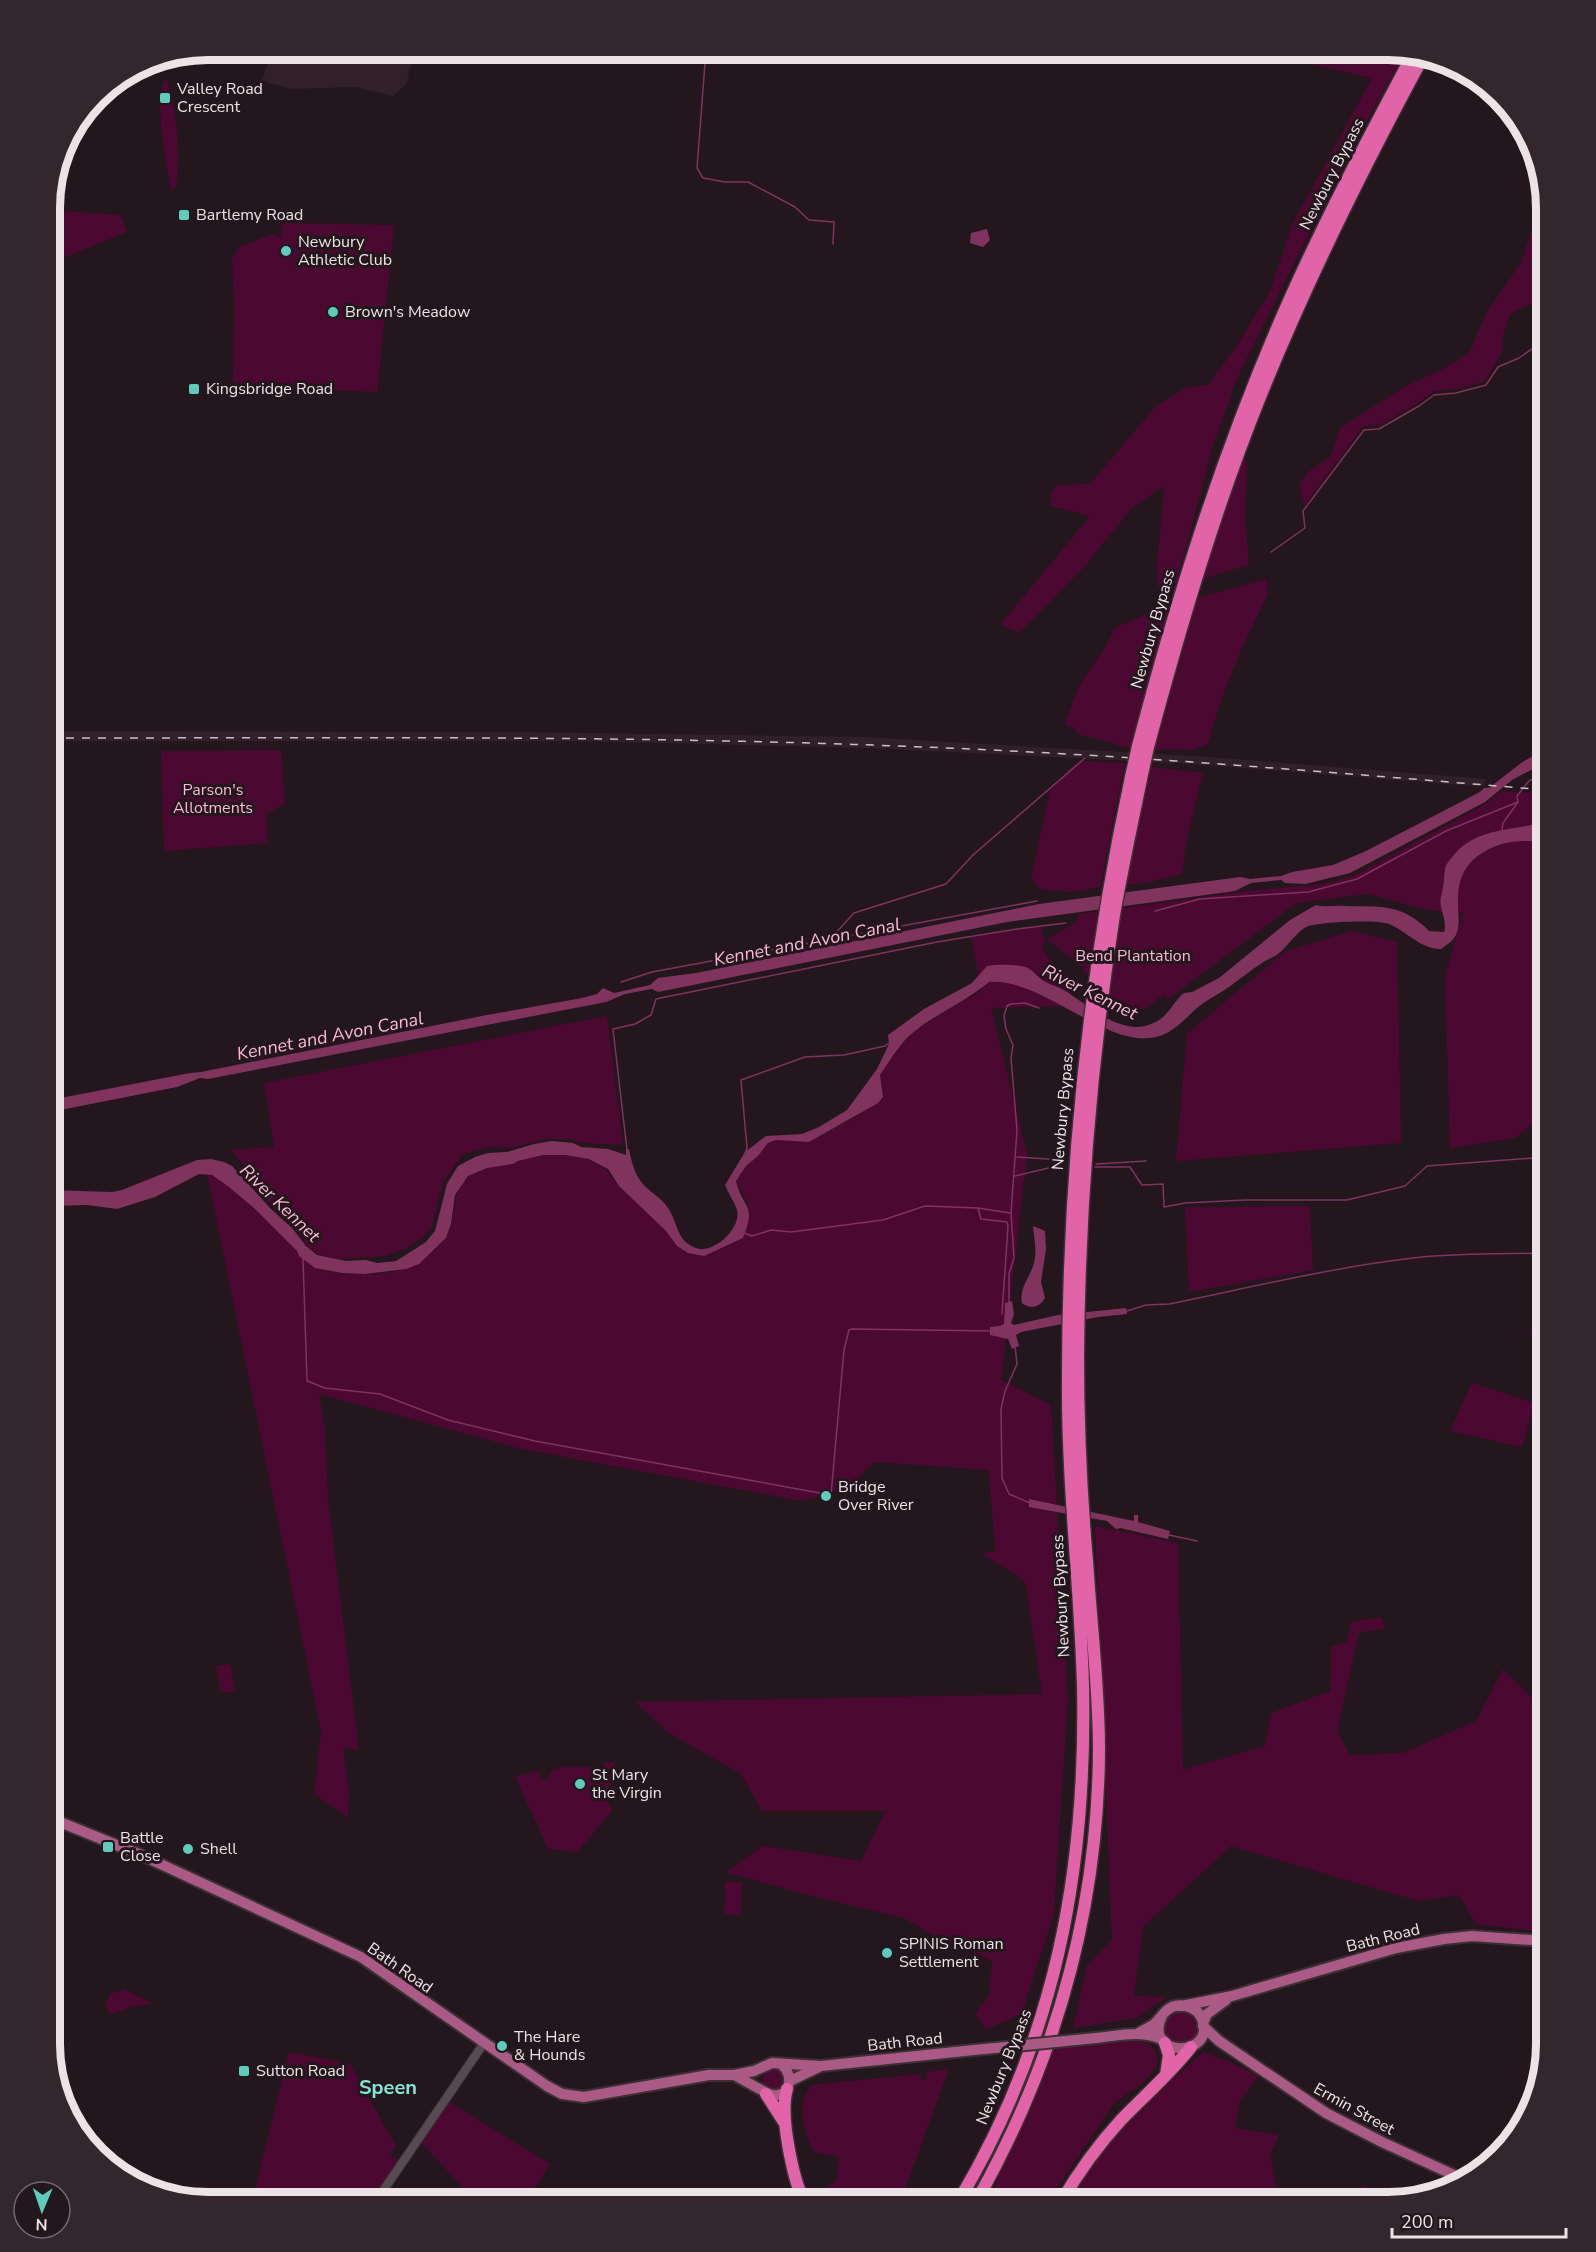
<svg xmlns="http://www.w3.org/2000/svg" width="1596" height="2252" font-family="'Nunito Sans',sans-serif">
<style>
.built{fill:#312028}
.green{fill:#4b0932}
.water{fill:#7f335d}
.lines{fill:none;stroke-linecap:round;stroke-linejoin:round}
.stream{stroke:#7f335d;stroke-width:1.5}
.minor-casing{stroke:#393134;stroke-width:10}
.major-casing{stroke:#393134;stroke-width:14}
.highway-casing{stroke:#393134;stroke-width:15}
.minor{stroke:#584a51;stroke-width:8}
.major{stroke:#aa5a85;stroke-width:10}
.highway{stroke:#e164a8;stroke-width:12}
.rail{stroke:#cac1c5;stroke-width:1.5;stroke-dasharray:8 8;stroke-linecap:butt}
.major-bridge-casing{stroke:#393134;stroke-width:14;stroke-linecap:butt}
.highway-bridge-casing{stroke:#393134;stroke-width:15;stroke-linecap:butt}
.major-bridge{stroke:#aa5a85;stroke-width:10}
.highway-bridge{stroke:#e164a8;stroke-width:12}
.poi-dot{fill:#5bcebb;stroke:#23171d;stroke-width:2}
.labels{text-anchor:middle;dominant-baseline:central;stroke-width:6;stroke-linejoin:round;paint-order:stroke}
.poi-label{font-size:16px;fill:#ece3e7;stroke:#23171d;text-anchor:start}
.street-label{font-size:16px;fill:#ece3e7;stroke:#23171d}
.park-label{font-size:16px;fill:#fab6d7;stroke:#23171d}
.water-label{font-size:18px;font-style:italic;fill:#fab7d7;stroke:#23171d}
.quarter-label{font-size:20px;font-weight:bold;fill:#80e7d4;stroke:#23171d}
.rim{fill:none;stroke:#ece3e7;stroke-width:8}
</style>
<rect width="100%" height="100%" fill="#23171d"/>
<!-- built -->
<path class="built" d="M272,50H415L406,84L393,96L355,87L292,89L262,81Z
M50,731L516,732L865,737L1209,757L1487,779L1483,786H1472L1194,764L868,748L573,741H50Z"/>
<!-- green -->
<path class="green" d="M1313,50H1398L1405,52L1339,173L1237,378L1213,446L1175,588L1158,589L1157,568L1164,486L1132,508L1082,569L1019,633L1001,624L1090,516L1051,506L1050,495L1057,485L1090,484L1157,405L1186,388L1208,385L1234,350L1270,292L1292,225L1372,78L1310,64Z
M164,80L167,81C178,116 180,152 176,188L173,190L171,189C165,161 155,107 164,80Z
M1543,193C1547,210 1551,281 1542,294C1535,303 1520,309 1510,314L1502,340L1504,348L1485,381L1457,389L1434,391L1418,403L1380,425L1363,426L1304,506L1299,484L1308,472L1331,456L1341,427L1408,385L1441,370L1469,353L1486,313L1521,263Z
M50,210L120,215L127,232L50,263Z
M282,223L394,225L377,392L281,388V390C266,391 250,394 233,395L234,305L232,256H236L235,251H238L239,247L276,233L277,237L281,236Z
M1243,456L1247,464L1245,514L1249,565L1202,579Z
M1266,579L1268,594L1241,650L1221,699L1208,744L1192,750L1155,749L1197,598Z
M1170,603L1130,748L1078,734L1073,727L1064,725L1079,686L1106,646L1115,628Z
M281,750L285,804L266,814L268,843L164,851L161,751Z
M1082,761L1125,763L1100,887L1072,892L1039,889L1031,879L1050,790L1073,766Z
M1151,767L1203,773L1187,839L1182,874L1145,883L1126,885Z
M1502,791L1546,794V1111L1516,1138L1450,1148L1445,976L1463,913L1428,910L1368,894L1296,903L1168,999L1163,995L1145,1009L1114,1011L1081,966L1047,939L1076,922L1079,914L1256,890L1315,885L1334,882L1357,874L1451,823L1487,803Z
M1041,927L1045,944L1040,946L1062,976L1076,984L1062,1006L991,1008L1027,1154L1001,1380L1051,1405L1068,1698L1054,1913L1022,2013L986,2030L975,2013L989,1996L992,1960L941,1940L904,1918L804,1894L726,1872L763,1846L861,1861L885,1811H762L741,1774L669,1733L635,1702L1042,1694L1026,1585L1018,1576L983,1555L995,1550L989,1470L874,1462L848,1487L802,1501L522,1449L319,1394L325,1430L328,1500L359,1751L343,1747L349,1792L348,1817L314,1794L321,1731L207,1174C227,1177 293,1247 310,1265C328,1276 376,1276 396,1271C412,1267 439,1250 447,1236C458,1215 449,1195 468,1177C480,1166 497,1168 511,1164C518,1162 525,1158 533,1157C544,1154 580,1155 591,1160C611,1169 607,1174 620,1187C635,1202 653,1215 666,1231C674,1240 678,1247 688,1253L724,1247L743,1238L748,1204L736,1181L746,1166L758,1156L768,1142L776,1140L809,1142L857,1116L883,1097L880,1075L899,1047L914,1032L955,1004L977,994L981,989L971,938L1017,929Z
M1351,931L1397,942L1401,1143L1176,1161L1187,1034L1284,952Z
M607,1016L623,1145L583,1143L570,1139H544L512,1148L488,1147L463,1154L443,1182L432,1226L423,1237L406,1249L385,1256L335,1259L318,1254L307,1246L293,1226L265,1199L264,1187L230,1150L274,1147L264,1083Z
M1310,1206L1313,1270L1189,1292L1185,1207Z
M1546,1289V1332L1530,1331Z
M1472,1383L1534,1403L1522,1447L1450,1431Z
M1095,1526L1178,1543L1183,1770L1265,1746L1271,1713L1330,1691L1331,1647L1347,1642L1351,1622L1382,1617L1385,1629L1360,1632L1358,1636L1337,1731L1350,1755L1403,1753L1476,1721L1503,1669L1546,1713V1932L1476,1924L1459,1895L1418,1901L1231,1846L1143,1927L1134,1996L1167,1997L1136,2018L1073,2028L1087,1966L1112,1940Z
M230,1664L235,1691L221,1693L216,1666Z
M603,1762H614L617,1778L604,1791L612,1811L577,1852L548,1849L515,1776L539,1771L541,1780H547L552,1770L562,1767H603Z
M725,1882H742L741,1915L724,1914Z
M123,1988L152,2004L131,2007L110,2015L105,2005L111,1993L122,1991Z
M1165 2028a17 17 0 1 1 34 0a17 17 0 1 1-34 0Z
M1134,2040L1149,2044L1154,2049L1157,2057L1156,2067L1144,2082L1114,2103L1047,2202H988L1054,2047Z
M289,2052L350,2064L396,2146L390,2155L401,2161L374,2202H252Z
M1203,2052L1230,2062L1259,2076L1240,2100L1235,2128L1279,2135L1270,2156L1279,2197L1275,2202H1066C1101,2144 1153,2097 1203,2052Z
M763 2079a11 11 0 1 1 22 0a11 11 0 1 1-22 0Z
M949,2069L900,2202H825L822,2193L827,2187L837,2180L839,2157L813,2152C804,2128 796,2107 811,2085L920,2074L921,2080H926V2072Z
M449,2102L550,2164L526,2202H476L422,2143Z
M1363,2185L1376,2193L1370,2202H1352Z"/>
<!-- water -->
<path class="water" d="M987,229L990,240L983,247L970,243L971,233Z
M1546,748V762L1512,780L1485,802L1350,873L1305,884L1285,883L1281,880L1251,883L1235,891L1007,922L658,992L652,989L625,994L606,1002L575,1008L208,1079L200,1078L177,1087L50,1112V1100L190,1073L201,1072L487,1015L582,998L597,994L603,988L614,993L650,985L658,978L696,973L1039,904L1240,877L1250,879L1281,876L1292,872L1333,865L1366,851L1480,792L1484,788H1489L1521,763Z
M1546,821V840C1529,842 1513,839 1496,846C1468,857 1457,875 1458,904C1458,913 1460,924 1457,932C1455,940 1448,944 1441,949C1422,950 1406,931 1389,924C1377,919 1320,922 1308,926C1297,931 1287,947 1278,954C1273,958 1267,959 1262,963C1251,970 1240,979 1229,987C1221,993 1210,998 1202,1004C1185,1017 1173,1036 1150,1038C1102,1044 1041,978 989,982C964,1003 932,1015 908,1037C897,1048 889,1062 880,1075L883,1097L878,1103L809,1142L776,1140L768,1143L758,1156L746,1166L736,1181C743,1210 757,1203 743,1238L704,1256L688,1253L677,1246L666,1231L619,1186L608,1169L589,1159L565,1155H543L518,1161L513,1164L487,1168L468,1176L455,1195L451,1224L446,1238L419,1264L406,1269L365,1274L342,1273L315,1268L299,1256L297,1251L255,1209L229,1187L212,1175L199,1174L155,1197L117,1209L87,1205L50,1206V1190L112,1192L122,1190L197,1160L211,1159L224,1162L232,1166L270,1208L292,1228L306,1246L317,1255L346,1261L366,1260L377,1263L396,1261L426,1242L435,1231L447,1184L458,1166L475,1157L488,1153L507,1152L534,1144L552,1141L573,1143L581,1147L608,1149L626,1155V1149H629C632,1164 635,1178 648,1189C655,1195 663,1200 668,1208C678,1222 676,1241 696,1248C713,1255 742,1228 737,1210C734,1201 728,1193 725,1185L745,1152L766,1136L802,1134L819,1127L847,1110L877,1069L889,1044L888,1035L924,1009L972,983L987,966C997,964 1018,964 1028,968C1033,971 1037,976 1042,980C1050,985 1060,987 1067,992C1093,1009 1127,1041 1159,1020C1170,1013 1174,1001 1184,993L1192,992L1219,978L1290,920L1316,905C1326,908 1335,905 1345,906C1380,907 1402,903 1429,931L1444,932C1448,921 1438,908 1441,896C1444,886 1444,877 1445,868C1446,864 1450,860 1453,856C1477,826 1513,832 1546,821Z
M1033,1226L1045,1231L1046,1249L1041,1282L1045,1298C1040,1307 1031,1310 1022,1303C1019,1287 1030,1278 1034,1263C1037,1252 1034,1236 1033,1226Z
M1012,1301L1014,1314L1011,1323L1014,1325L1058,1315L1126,1308L1127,1314L1098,1317L1021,1332L1016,1335L1019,1346L1012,1349L1008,1339L990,1335V1327L1000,1326L1004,1324L1005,1303Z
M1029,1499L1134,1521V1515H1138V1522L1170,1531L1168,1539L1120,1528L1116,1529L1107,1521L1029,1507Z"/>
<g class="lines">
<!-- stream -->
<path class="stream" d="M706,50L697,168L703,178L725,182H748L795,207L809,220L834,222L833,244
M1271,552L1305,528L1303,511L1364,430L1379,429L1419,406L1434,395L1456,393L1486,385L1498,367L1519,358L1546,339
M1502,830L1503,823L1518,802L1517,796L1529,781L1546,773
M1155,911L1200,899L1308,892L1357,879L1446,831L1518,802
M831,938L854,913L946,884L973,855L1085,758
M621,982L652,972L1037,901
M627,1150L613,1029L635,1024L651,1015L656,999L937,942L1017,929L1066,923
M745,1154L747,1148L741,1080L805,1057L844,1055L885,1046L889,1043
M1017,1157L1063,1160
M1096,1164L1146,1161
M1095,1167H1130L1142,1185L1163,1184L1164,1207L1185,1203L1245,1200H1347L1405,1186L1427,1166L1546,1157
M1015,1176L1061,1165
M978,1208L981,1219L1007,1222L1008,1226L1002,1314
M744,1233L752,1236L771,1230L791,1232L883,1220L925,1206L978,1208L1010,1213
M303,1258L307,1381L325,1388L380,1394L448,1420L535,1441L831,1495L844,1350L849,1330L852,1329L992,1331
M1009,1303V1274L1014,1258L1011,1213L1017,1130L1011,1058L1013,1045L1006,1029L1004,1016L1007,1006L1011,1004L1025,1003L1039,1008
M1127,1311L1146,1305L1169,1304C1253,1287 1337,1266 1422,1257C1464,1253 1505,1254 1546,1253
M1015,1346L1017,1364L1005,1391L1001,1409L1002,1478L1009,1494L1030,1503
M1169,1535L1197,1541"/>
<defs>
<path id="minor" d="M379,2202L385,2188L484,2043"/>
<path id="major" d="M50,1818L141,1855L361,1957L547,2086L562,2094L584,2097L709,2075H734L754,2071L772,2063L821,2066L974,2050
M1181,2006L1232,1996L1396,1948L1444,1939L1472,1936L1546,1941
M1203,2023L1207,2014L1226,2000
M1203,2026L1219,2041L1326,2113L1382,2142L1467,2181
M1137,2034C1142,2031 1148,2028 1153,2025C1158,2021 1161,2016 1166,2011C1177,2001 1196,2005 1202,2019C1217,2058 1142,2059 1162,2016
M1096,2038C1117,2036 1143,2029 1163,2040
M734,2075C741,2078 768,2095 773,2095C791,2097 794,2075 782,2065
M790,2081L821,2066"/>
<path id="highway" d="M1138,746C1176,601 1219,464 1278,326C1318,233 1365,144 1413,54
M1148,747C1180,628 1214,511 1260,397C1307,280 1363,168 1423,57
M1165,2043L1169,2055L1166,2075
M787,2089C779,2115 793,2178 804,2202
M766,2094L784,2122
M958,2202C1055,2040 1087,1872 1083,1685C1080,1583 1067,1481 1068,1378C1068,1174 1088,977 1131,777
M976,2202C1055,2062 1098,1912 1099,1750C1099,1687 1091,1624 1087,1561C1081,1493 1078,1425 1078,1357C1079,1209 1091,1061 1114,915C1122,869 1132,824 1141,779
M1061,2202C1078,2173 1098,2145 1121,2120C1144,2096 1170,2074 1191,2047"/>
</defs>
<!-- minor casing -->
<use href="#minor" class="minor-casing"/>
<!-- major casing -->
<use href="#major" class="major-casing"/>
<!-- highway casing -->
<use href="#highway" class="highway-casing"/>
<!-- minor -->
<use href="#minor" class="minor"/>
<!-- major -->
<use href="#major" class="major"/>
<!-- highway -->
<use href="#highway" class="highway"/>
<!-- rail -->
<path class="rail" d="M50,738C341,738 632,735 923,747C1131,755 1339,773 1546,790"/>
<defs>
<path id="major-bridge" d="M974,2050L1096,2038"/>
<path id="highway-bridge" d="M1131,777L1138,746
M1141,779L1148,747"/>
</defs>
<!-- major-bridge casing -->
<use href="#major-bridge" class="major-bridge-casing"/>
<!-- highway-bridge casing -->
<use href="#highway-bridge" class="highway-bridge-casing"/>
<!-- major-bridge -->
<use href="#major-bridge" class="major-bridge"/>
<!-- highway-bridge -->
<use href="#highway-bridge" class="highway-bridge"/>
</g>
<!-- markers -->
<g class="poi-dot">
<rect x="159" y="92" width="12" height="12" rx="3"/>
<rect x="178" y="209" width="12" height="12" rx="3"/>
<circle cx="286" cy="251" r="6"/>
<circle cx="333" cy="312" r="6"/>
<rect x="188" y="383" width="12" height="12" rx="3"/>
<circle cx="826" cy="1496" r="6"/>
<circle cx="580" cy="1784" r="6"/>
<rect x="102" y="1841" width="12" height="12" rx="3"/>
<circle cx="188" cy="1849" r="6"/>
<circle cx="887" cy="1953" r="6"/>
<circle cx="502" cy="2046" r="6"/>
<rect x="238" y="2065" width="12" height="12" rx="3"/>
</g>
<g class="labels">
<!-- poi labels -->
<g class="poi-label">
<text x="177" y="89">Valley Road<tspan x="177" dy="18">Crescent</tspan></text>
<text x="196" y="215">Bartlemy Road</text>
<text x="298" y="242">Newbury<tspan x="298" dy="18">Athletic Club</tspan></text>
<text x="345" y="312">Brown's Meadow</text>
<text x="206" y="389">Kingsbridge Road</text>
<text x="838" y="1487">Bridge<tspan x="838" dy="18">Over River</tspan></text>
<text x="592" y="1775">St Mary<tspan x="592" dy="18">the Virgin</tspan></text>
<text x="120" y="1838">Battle<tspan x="120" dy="18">Close</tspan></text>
<text x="200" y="1849">Shell</text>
<text x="899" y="1944">SPINIS Roman<tspan x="899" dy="18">Settlement</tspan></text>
<text x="514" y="2037">The Hare<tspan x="514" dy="18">&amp; Hounds</tspan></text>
<text x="256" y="2071">Sutton Road</text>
</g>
<!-- street labels -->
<g class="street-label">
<text transform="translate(1332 174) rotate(-63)">Newbury Bypass</text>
<text transform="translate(1153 629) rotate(-74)">Newbury Bypass</text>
<text transform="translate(1063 1109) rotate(-85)">Newbury Bypass</text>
<text transform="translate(1061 1596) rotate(-93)">Newbury Bypass</text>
<text transform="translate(1383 1938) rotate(-14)">Bath Road</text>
<text transform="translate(400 1968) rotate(35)">Bath Road</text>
<text transform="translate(905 2042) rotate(-6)">Bath Road</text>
<text transform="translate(1004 2067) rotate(-68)">Newbury Bypass</text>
<text transform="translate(1354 2109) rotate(29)">Ermin Street</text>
</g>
<!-- park labels -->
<g class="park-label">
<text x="213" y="790">Parson's<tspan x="213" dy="18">Allotments</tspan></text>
<text x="1133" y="956">Bend Plantation</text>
</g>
<!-- water labels -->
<g class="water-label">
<text transform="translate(807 942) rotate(-11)">Kennet and Avon Canal</text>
<text transform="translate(1090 992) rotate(26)">River Kennet</text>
<text transform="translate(330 1036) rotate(-11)">Kennet and Avon Canal</text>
<text transform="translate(280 1203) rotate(44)">River Kennet</text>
</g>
<!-- quarter labels -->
<g class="quarter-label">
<text x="388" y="2087">Speen</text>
</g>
</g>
<!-- crop -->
<path d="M0 0H1596V2252H0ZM208 60H1388A148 148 0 0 1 1536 208V2044A148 148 0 0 1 1388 2192H208A148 148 0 0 1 60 2044V208A148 148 0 0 1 208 60Z" fill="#33272d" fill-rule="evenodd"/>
<path class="rim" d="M208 60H1388A148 148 0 0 1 1536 208V2044A148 148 0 0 1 1388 2192H208A148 148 0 0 1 60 2044V208A148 148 0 0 1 208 60Z"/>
<!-- north arrow -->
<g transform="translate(42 2210) rotate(182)"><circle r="28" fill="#23171d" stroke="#73696e" stroke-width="1.5"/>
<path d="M0-4.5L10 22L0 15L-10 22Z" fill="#5bcebb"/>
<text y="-9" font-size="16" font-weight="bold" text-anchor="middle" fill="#ece3e7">N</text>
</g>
<!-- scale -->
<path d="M1392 2228v9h174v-9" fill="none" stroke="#ece3e7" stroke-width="3"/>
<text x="1401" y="2228" font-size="18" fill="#ece3e7" stroke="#23171d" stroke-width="4.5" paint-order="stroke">200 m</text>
</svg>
